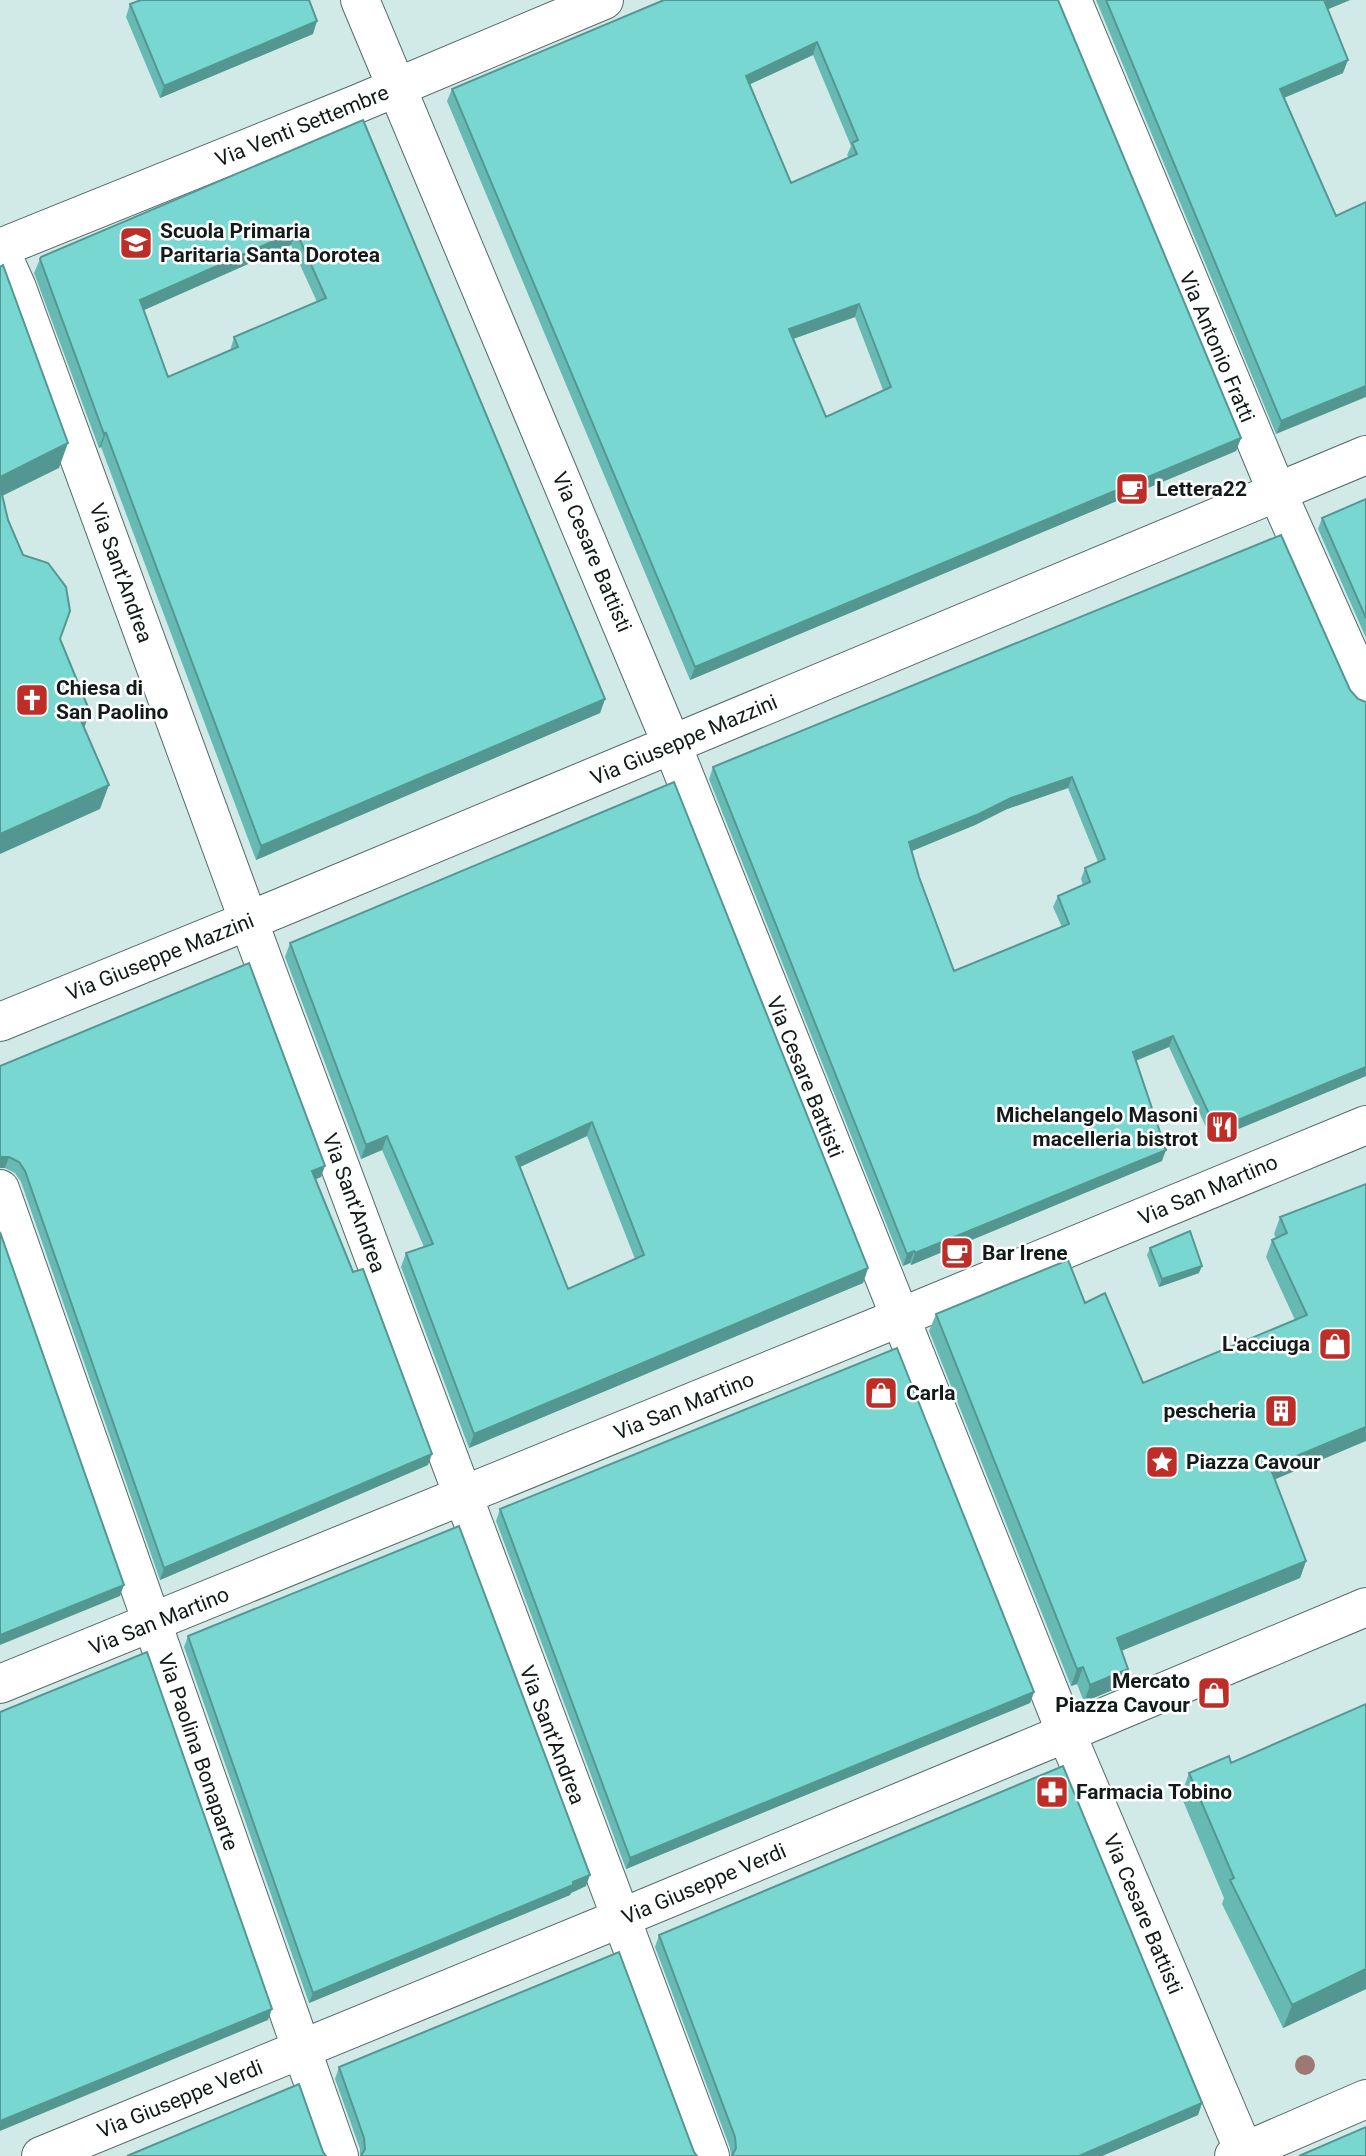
<svg xmlns="http://www.w3.org/2000/svg" width="1366" height="2156" font-family="Roboto,sans-serif">
<style>
.lines{fill:none;stroke-linecap:round;stroke-linejoin:round}
.pedestrian-casing{stroke:#536a68;stroke-width:40}
.minor-casing{stroke:#536a68;stroke-width:40}
.pedestrian{stroke:#fff;stroke-width:38}
.minor{stroke:#fff;stroke-width:38}
.tree{fill:#9d7874}
.wall{fill:#67bab4;fill-rule:evenodd}
.shaded-wall{fill:#549792}
.building{fill:#78d8d1;stroke:#549792;stroke-width:2;fill-rule:evenodd}
.labels{text-anchor:middle;dominant-baseline:central;stroke-width:5;stroke-linejoin:round;paint-order:stroke}
.street-label{font-size:21px;fill:#121b1a;stroke:#fff}
.poi-label{font-size:21px;font-weight:bold;fill:#121b1a;stroke:#fff;text-anchor:start}
</style>
<rect width="100%" height="100%" fill="#d1eae8"/>
<g class="lines">
<defs>
<path id="pedestrian" d="M1072,0L1277,492L1366,692
M672,745L1066,1733L1246,2156
M901,1317L1366,1125
M1066,1733L1366,1607"/>
<path id="minor" d="M360,0L672,745
M0,248L357,104L604,0
M0,250L17,288L268,974L710,2156
M0,1022L282,907L1366,455
M0,1189L339,2156
M0,1684L901,1317
M41,2156L621,1918L1066,1733
M1234,2156L1366,2099"/>
</defs>
<!-- pedestrian casing -->
<use href="#pedestrian" class="pedestrian-casing"/>
<!-- minor casing -->
<use href="#minor" class="minor-casing"/>
<!-- pedestrian -->
<use href="#pedestrian" class="pedestrian"/>
<!-- minor -->
<use href="#minor" class="minor"/>
</g>
<!-- trees -->
<circle class="tree" cx="1305" cy="2065" r="10"/>
<!-- wall -->
<path class="wall" d="M1058,0L1241,438L1236,451L690,680L447,101L452,89ZM813,55L851,146L847,155L849,158L791,183L750,84ZM855,317L883,390L826,417L793,339Z
M1096,0H1350L1328,9L1343,73L1284,98L1336,216L1366,202L1276,434Z
M130,4L313,34L160,98L126,17Z
M363,120L605,699L600,713L256,860L101,447L99,448L34,273L40,259ZM291,245L317,302L234,337L230,351L168,377L144,310Z
M1366,499V638L1318,529L1322,518Z
M1281,535L1366,1076L1212,1140L1169,1047L1136,1061L1162,1161L911,1265L910,1263L903,1266L709,779L713,767ZM1068,788L1098,862L1085,868L1081,879L1083,885L1058,896L1053,907L1062,927L954,971L919,877L911,851L975,825L1007,809Z
M290,943L868,1268L863,1283L469,1448L401,1267L406,1253L424,1247L382,1150L361,1159L285,957ZM587,1136L635,1259L568,1289L520,1167Z
M0,1066L321,1177L316,1179L428,1465L160,1580L21,1182L15,1173L5,1168Z
M1366,1184L1275,1479L1306,1561L1300,1578L1121,1651L1122,1686L1084,1702L1077,1684L1071,1686L929,1331L936,1314L1085,1303L1143,1383L1295,1320L1266,1257L1272,1240L1276,1238L1274,1234L1280,1217Z
M1150,1248L1199,1273L1159,1287L1147,1255Z
M500,1509L1034,1692L1030,1703L626,1869L496,1521Z
M188,1636L586,1886L571,1893L570,1895L309,2003L184,1647Z
M1366,1704V1989L1283,2028L1222,1904L1224,1898L1181,1796L1189,1773L1231,1763Z
M659,1935L1202,2103L1198,2115L1102,2156H731L730,2148L655,1947Z
M339,2067L694,2152L697,2156H360V2149L335,2079Z"/>
<!-- shaded-wall -->
<path class="shaded-wall" d="M1324,0H1350L1319,13Z
M317,21L313,34L160,98L164,86Z
M817,42L813,55L742,88L746,76Z
M1348,60L1343,73L1276,101L1280,89Z
M296,231L291,245L135,314L140,300Z
M859,304L855,317L784,342L789,329Z
M1366,386V397L1276,434L1281,421Z
M106,433L101,447L99,448L104,434Z
M1241,438L1236,451L690,680L695,667Z
M68,443L59,468L0,497V477Z
M605,699L600,713L256,860L261,846Z
M90,712L81,736L79,716Z
M1072,777L1068,788L1007,809L975,825L905,854L909,842L1011,798Z
M109,785L100,809L0,854V834Z
M1173,1036L1169,1047L1129,1063L1133,1052Z
M1366,1067V1076L1212,1140L1216,1129Z
M592,1122L587,1136L511,1171L516,1157Z
M387,1136L382,1150L361,1159L366,1145Z
M1166,1150L1162,1161L911,1265L915,1253Z
M0,1157H9L5,1168H0Z
M325,1166L321,1177L308,1182L312,1171Z
M914,1251L910,1263L903,1266L907,1254Z
M1202,1266L1199,1273L1159,1287L1162,1279Z
M868,1268L863,1283L469,1448L474,1434Z
M1366,1427V1441L1264,1484L1270,1467Z
M432,1454L428,1465L160,1580L164,1568Z
M1306,1561L1300,1578L1111,1655L1117,1638Z
M124,1585L120,1596L0,1645V1635Z
M1083,1667L1077,1684L1071,1686L1077,1669Z
M1128,1669L1122,1686L1084,1702L1090,1685Z
M1034,1692L1030,1703L626,1869L630,1858Z
M590,1875L586,1886L571,1893L570,1895L309,2003L313,1993Z
M1366,1969V1989L1283,2028L1292,2005Z
M272,2009L268,2020L0,2131V2121Z
M1202,2103L1198,2115L1102,2156H1079Z"/>
<!-- building -->
<path class="building" d="M141,0H309L317,21L164,86L130,4Z
M664,0H1058L1241,438L695,667L452,89ZM817,42L858,140L852,143L857,154L791,183L746,76ZM859,304L891,387L826,417L789,329Z
M1106,0H1324L1348,60L1280,89L1336,216L1366,202V386L1281,421Z
M363,120L605,699L261,846L106,433L104,434L40,259L41,257ZM296,231L326,298L234,337L238,347L168,377L140,300Z
M3,265L68,443L0,477V267Z
M0,486L8,520L23,555L48,563L66,587L70,611L60,639L90,712L79,716L109,785L0,834Z
M1366,499V618L1322,518Z
M1281,535L1350,690L1358,699L1366,702V1067L1216,1129L1173,1036L1133,1052L1166,1150L915,1253L914,1251L907,1254L713,767ZM1072,777L1105,859L1085,868L1090,882L1058,896L1069,924L954,971L919,877L909,842L979,814L1011,798Z
M674,782L868,1268L474,1434L406,1253L433,1244L387,1136L366,1145L290,943ZM592,1122L644,1255L568,1289L516,1157Z
M249,963L325,1166L312,1171L353,1272L363,1269L432,1454L164,1568L25,1171L19,1162L9,1157H0V1066Z
M1366,1184V1427L1270,1467L1306,1561L1117,1638L1128,1669L1090,1685L1083,1667L1077,1669L936,1314L1068,1260L1085,1303L1105,1293L1143,1383L1307,1315L1272,1240L1287,1233L1280,1217Z
M1190,1231L1202,1266L1162,1279L1150,1248Z
M0,1232L124,1585L0,1635Z
M897,1348L1034,1692L630,1858L500,1509Z
M459,1526L590,1875L573,1882V1885L313,1993L188,1636Z
M147,1652L272,2009L0,2121V1712Z
M1366,1704V1969L1292,2005L1230,1880L1234,1878L1189,1773L1229,1756L1231,1763Z
M1063,1766L1202,2103L1079,2156H732L736,2148L735,2137L659,1935Z
M619,1952L694,2152L697,2156H361L365,2149L364,2138L339,2067Z
M299,2084L323,2152L326,2156H127Z
M1366,2127V2156H1299Z"/>
<!-- icons -->
<defs>
<symbol id="school-square" viewBox="-11 -11 22 22"><rect x="-9" y="-9" width="18" height="18" rx="4" fill="#bc2e27" stroke="#fff"/><path d="M0-5L7-2L0 1L-7-2ZM-4 1L0 2.5L4 1V4Q0 6-4 4Z" fill="#fff"/></symbol>
<symbol id="cafe-square" viewBox="-11 -11 22 22"><rect x="-9" y="-9" width="18" height="18" rx="4" fill="#bc2e27" stroke="#fff"/><path d="M-5.5-4.5H6V0H3Q3 3.5 0 3.5H-2.5Q-5.5 3.5-5.5 0ZM3-3.2v2h1.7v-2ZM-6 4.5H4V6H-6Z" fill="#fff"/></symbol>
<symbol id="church-square" viewBox="-11 -11 22 22"><rect x="-9" y="-9" width="18" height="18" rx="4" fill="#bc2e27" stroke="#fff"/><path d="M-1.2-6h2.4v3.5h3.3v2.4h-3.3V6h-2.4V-.1h-3.3v-2.4h3.3Z" fill="#fff"/></symbol>
<symbol id="restaurant-square" viewBox="-11 -11 22 22"><rect x="-9" y="-9" width="18" height="18" rx="4" fill="#bc2e27" stroke="#fff"/><path d="M-5-6h1v4h1v-4h1v4h1v-4h1v5L-1.5 .5V6h-2V.5L-5-1ZM5-6V6H3V1.5H1.5Q1.5-4 5-6Z" fill="#fff"/></symbol>
<symbol id="shop-square" viewBox="-11 -11 22 22"><rect x="-9" y="-9" width="18" height="18" rx="4" fill="#bc2e27" stroke="#fff"/><path d="M-5-2.5h2.3a2.7 3.5 0 0 1 5.4 0H5L5.5 6h-11ZM-1.5-2.5h3a1.5 2.3 0 0 0-3 0Z" fill="#fff"/></symbol>
<symbol id="building-square" viewBox="-11 -11 22 22"><rect x="-9" y="-9" width="18" height="18" rx="4" fill="#bc2e27" stroke="#fff"/><path d="M-4-6H4V6H1V3H-1V6H-4ZM-2.5-4.3h1.7v1.8h-1.7ZM.8-4.3h1.7v1.8H.8ZM-2.5-1h1.7V.8h-1.7ZM.8-1h1.7V.8H.8Z" fill="#fff"/></symbol>
<symbol id="sight-square" viewBox="-11 -11 22 22"><rect x="-9" y="-9" width="18" height="18" rx="4" fill="#bc2e27" stroke="#fff"/><path d="M0-6L1.8-2.2L6-1.7L2.9 1.2L3.7 5.4L0 3.3L-3.7 5.4L-2.9 1.2L-6-1.7L-1.8-2.2Z" fill="#fff"/></symbol>
<symbol id="pharmacy-square" viewBox="-11 -11 22 22"><rect x="-9" y="-9" width="18" height="18" rx="4" fill="#bc2e27" stroke="#fff"/><path d="M-2-6h4v4h4v4h-4v4h-4v-4h-4v-4h4Z" fill="#fff"/></symbol>
</defs>
<g fill-rule="evenodd">
<use href="#school-square" x="117" y="224" width="38" height="38"/>
<use href="#cafe-square" x="1113" y="470" width="38" height="38"/>
<use href="#church-square" x="13" y="681" width="38" height="38"/>
<use href="#restaurant-square" x="1203" y="1108" width="38" height="38"/>
<use href="#cafe-square" x="938" y="1234" width="38" height="38"/>
<use href="#shop-square" x="1316" y="1325" width="38" height="38"/>
<use href="#shop-square" x="862" y="1374" width="38" height="38"/>
<use href="#building-square" x="1262" y="1392" width="38" height="38"/>
<use href="#sight-square" x="1143" y="1443" width="38" height="38"/>
<use href="#shop-square" x="1195" y="1674" width="38" height="38"/>
<use href="#pharmacy-square" x="1033" y="1773" width="38" height="38"/>
</g>
<g class="labels">
<!-- street labels -->
<g class="street-label">
<text transform="translate(302 126) rotate(-22)">Via Venti Settembre</text>
<text transform="translate(1217 347) rotate(67)">Via Antonio Fratti</text>
<text transform="translate(592 552) rotate(67)">Via Cesare Battisti</text>
<text transform="translate(121 573) rotate(70)">Via Sant'Andrea</text>
<text transform="translate(684 740) rotate(-23)">Via Giuseppe Mazzini</text>
<text transform="translate(160 957) rotate(-22)">Via Giuseppe Mazzini</text>
<text transform="translate(805 1077) rotate(68)">Via Cesare Battisti</text>
<text transform="translate(1208 1190) rotate(-23)">Via San Martino</text>
<text transform="translate(354 1203) rotate(70)">Via Sant'Andrea</text>
<text transform="translate(684 1406) rotate(-22)">Via San Martino</text>
<text transform="translate(159 1621) rotate(-22)">Via San Martino</text>
<text transform="translate(552 1735) rotate(69)">Via Sant'Andrea</text>
<text transform="translate(198 1752) rotate(71)">Via Paolina Bonaparte</text>
<text transform="translate(704 1884) rotate(-23)">Via Giuseppe Verdi</text>
<text transform="translate(1143 1914) rotate(67)">Via Cesare Battisti</text>
<text transform="translate(180 2099) rotate(-22)">Via Giuseppe Verdi</text>
</g>
<!-- poi labels -->
<g class="poi-label">
<text x="160" y="231">Scuola Primaria<tspan x="160" dy="24">Paritaria Santa Dorotea</tspan></text>
<text x="1156" y="489">Lettera22</text>
<text x="56" y="688">Chiesa di<tspan x="56" dy="24">San Paolino</tspan></text>
<text x="1198" y="1115" text-anchor="end">Michelangelo Masoni<tspan x="1198" dy="24">macelleria bistrot</tspan></text>
<text x="982" y="1253">Bar Irene</text>
<text x="1310" y="1344" text-anchor="end">L'acciuga</text>
<text x="906" y="1393">Carla</text>
<text x="1256" y="1411" text-anchor="end">pescheria</text>
<text x="1186" y="1462">Piazza Cavour</text>
<text x="1190" y="1681" text-anchor="end">Mercato<tspan x="1190" dy="24">Piazza Cavour</tspan></text>
<text x="1076" y="1792">Farmacia Tobino</text>
</g>
</g>
</svg>
